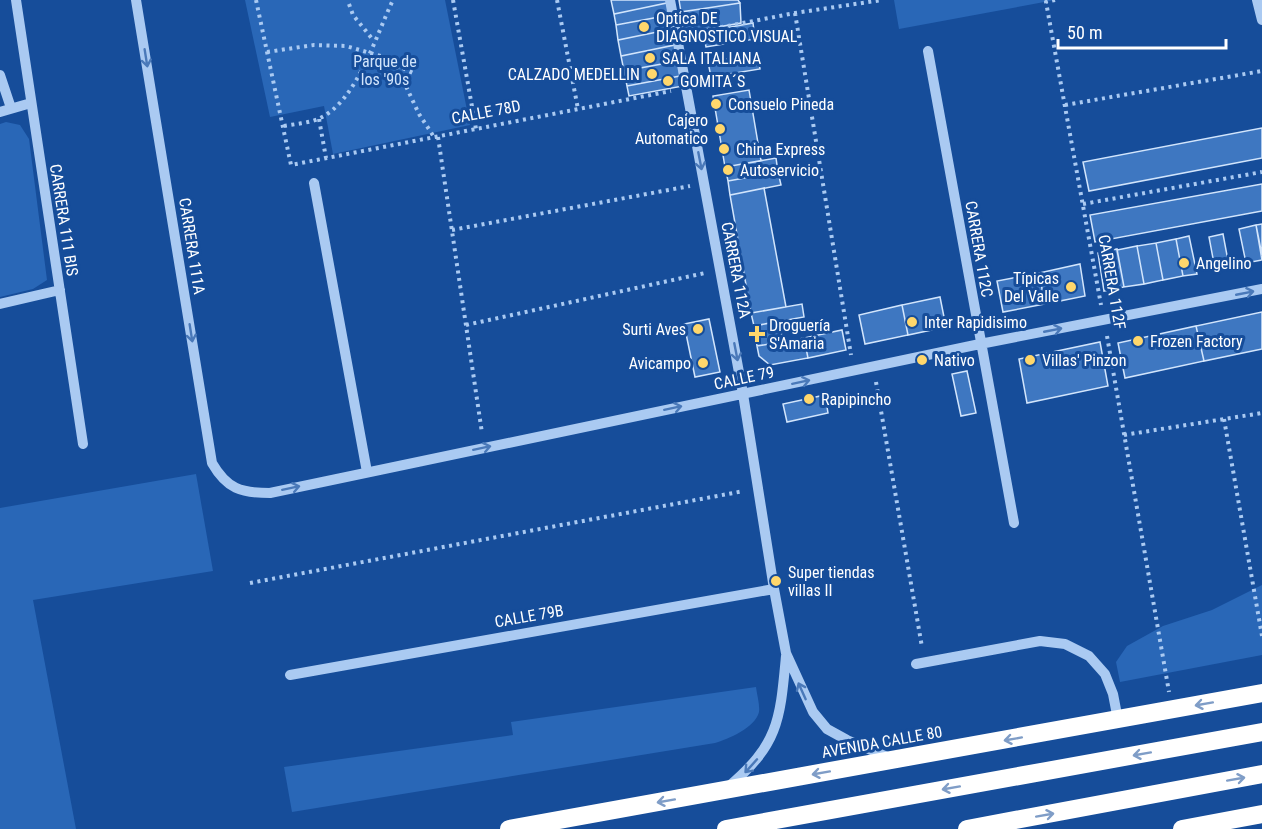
<svg xmlns="http://www.w3.org/2000/svg" width="1262" height="829" font-family="'Roboto Condensed',sans-serif">
<style>
.green{fill:#2967b7}
.building{fill:#3e77c1;stroke:#d2e5fc;stroke-width:1.5}
.lines{fill:none;stroke-linecap:round;stroke-linejoin:round}
.path{stroke:#aacaf2;stroke-width:4;stroke-dasharray:3 4.5;stroke-linecap:butt}
.minor{stroke:#aacaf2;stroke-width:10}
.highway{stroke:#fff;stroke-width:18}
.oneway{stroke:#4a79b9}
.oneway2{stroke:#7f9dc7}
.poi-dot{fill:#ffd76c;stroke:#164d9a;stroke-width:2}
.labels{text-anchor:middle;dominant-baseline:central;stroke-width:6;stroke-linejoin:round;paint-order:stroke}
.poi-label{font-size:16px;fill:#fff;stroke:#164d9a;text-anchor:start}
.park-label{font-size:16px;fill:#d2e5fc;stroke:#164d9a}
.street-label{font-size:16px;fill:#fff;stroke:#164d9a}
</style>
<rect width="100%" height="100%" fill="#164d9a"/>
<!-- green -->
<path class="green" d="M245,0H445L470,125L333,154L324,106L270,117Z
M894,0H1055L899,29Z
M6,122L20,125L29,139L47,280L33,289L0,297V124Z
M196,474L213,571L33,600L76,829H0V508Z
M1262,585V655L1120,682L1116,662L1127,646L1163,626L1212,610Z
M756,687C757,695 760,705 759,712C755,728 728,739 715,743L292,812L284,767L513,735L511,722Z"/>
<!-- building -->
<path class="building" d="M611,0H667V3L614,14Z
M679,0H738L740,3L681,12Z
M667,3L670,15L616,25L614,14Z
M740,3L741,23L683,33L681,12Z
M670,15L672,29L618,40L616,25Z
M753,23L755,39L706,47L703,32Z
M672,29L675,45L621,56L618,40Z
M675,45L678,61L624,71L621,56Z
M757,53L760,69L711,77L708,62Z
M678,61L680,76L627,86L624,71Z
M680,76L683,86L629,96L627,86Z
M749,90L761,161L725,167L713,96Z
M1262,128V158L1089,191L1083,162Z
M776,158L778,172L728,181L725,167Z
M778,172L781,185L730,195L728,181Z
M1262,184V211L1095,242L1090,215Z
M764,188L786,307L751,313L730,195Z
M1262,224V255L1256,225Z
M1256,225L1262,260L1246,263L1239,229Z
M1223,234L1229,266L1215,269L1209,237Z
M1189,236L1197,274L1183,276L1176,239Z
M1176,239L1183,276L1163,280L1156,243Z
M1156,243L1163,280L1144,284L1137,246Z
M1137,246L1144,284L1124,287L1117,250Z
M1117,249L1124,287L1104,291L1098,253Z
M1080,264L1085,296L1045,304L1039,273Z
M1039,273L1045,304L1003,312L997,281Z
M940,297L946,327L908,335L902,305Z
M802,304L804,317L754,326L751,313Z
M902,305L908,335L865,344L859,315Z
M1262,312V349L1204,361L1196,326Z
M709,319L720,372L695,377L684,324Z
M779,321L783,342L757,346L754,326Z
M1196,326L1204,361L1125,378L1118,343Z
M842,330L846,350L808,358L804,338Z
M804,338L808,358L770,365L759,356L757,346Z
M1100,342L1108,386L1027,403L1019,359Z
M967,371L976,413L961,416L952,374Z
M825,395L828,413L787,422L783,404Z"/>
<g class="lines">
<!-- path -->
<path class="path" d="M256,0L291,165L671,91
M453,0L476,129
M557,0L578,109
M1055,0L1046,2L1101,305
M349,4L353,15L374,41
M795,13L851,355
M691,33L795,13L882,0
M267,52L314,45L346,46L384,57L396,65L419,114L434,137
M396,65L413,73
M1065,105L1262,71
M319,119L326,158
M284,126C295,124 310,123 320,118C357,101 376,35 393,0
M438,137L482,433
M1083,204L1262,172
M452,230L690,186
M466,325L705,273
M1107,336L1169,692
M876,382L922,647
M1224,419L1262,636
M1124,435L1262,413
M250,583L744,491"/>
<!-- minor -->
<path class="minor" d="M16,0L83,444
M136,0L212,463C227,489 241,493 270,493L980,344L1262,289
M670,0L743,394L774,589L786,653L813,712L827,729L847,740L890,758
M1257,0L1262,20
M928,51L1014,523
M0,75L11,108
M0,112L31,103
M314,183L367,472
M0,304L60,290
M916,664L1040,641L1065,644L1089,656L1105,674L1113,694L1118,720
M290,675L774,589
M728,787C779,744 780,720 786,656"/>
<!-- highway -->
<path class="highway" d="M509,829L1262,693
M726,829L1262,732
M967,829L1262,774
M1182,829L1262,814"/>
</g>
<!-- one-way arrows -->
<defs><path id="oneway-shaft" d="M-6 0H5M1.5-3L5.5 0L1.5 3" fill="none" stroke-width="1.6" stroke-linecap="round" stroke-linejoin="round" transform="scale(1.5)"/></defs>
<g class="oneway">
<use href="#oneway-shaft" transform="translate(146 58) rotate(81)"/>
<use href="#oneway-shaft" transform="translate(700 161) rotate(79)"/>
<use href="#oneway-shaft" transform="translate(1245 293) rotate(-11)"/>
<use href="#oneway-shaft" transform="translate(1053 330) rotate(-11)"/>
<use href="#oneway-shaft" transform="translate(191 333) rotate(81)"/>
<use href="#oneway-shaft" transform="translate(736 352) rotate(79)"/>
<use href="#oneway-shaft" transform="translate(801 382) rotate(-12)"/>
<use href="#oneway-shaft" transform="translate(673 408) rotate(-12)"/>
<use href="#oneway-shaft" transform="translate(482 448) rotate(-12)"/>
<use href="#oneway-shaft" transform="translate(291 488) rotate(-12)"/>
<use href="#oneway-shaft" transform="translate(802 691) rotate(-114)"/>
<use href="#oneway-shaft" transform="translate(751 766) rotate(132)"/>
</g>
<g class="oneway2">
<use href="#oneway-shaft" transform="translate(1204 704) rotate(170)"/>
<use href="#oneway-shaft" transform="translate(1013 739) rotate(170)"/>
<use href="#oneway-shaft" transform="translate(1142 754) rotate(170)"/>
<use href="#oneway-shaft" transform="translate(821 773) rotate(170)"/>
<use href="#oneway-shaft" transform="translate(1236 779) rotate(-10)"/>
<use href="#oneway-shaft" transform="translate(951 788) rotate(170)"/>
<use href="#oneway-shaft" transform="translate(666 801) rotate(170)"/>
<use href="#oneway-shaft" transform="translate(1045 815) rotate(-10)"/>
</g>
<!-- markers -->
<g class="poi-dot">
<circle cx="644" cy="27" r="6"/>
<circle cx="650" cy="58" r="6"/>
<circle cx="652" cy="74" r="6"/>
<circle cx="668" cy="81" r="6"/>
<circle cx="716" cy="104" r="6"/>
<circle cx="720" cy="129" r="6"/>
<circle cx="724" cy="149" r="6"/>
<circle cx="728" cy="170" r="6"/>
<circle cx="1184" cy="263" r="6"/>
<circle cx="1071" cy="287" r="6"/>
<circle cx="912" cy="322" r="6"/>
<circle cx="698" cy="329" r="6"/>
<path d="M754 325h6v6h6v6h-6v6h-6v-6h-6v-6h6z"/>
<circle cx="1138" cy="341" r="6"/>
<circle cx="922" cy="360" r="6"/>
<circle cx="1030" cy="360" r="6"/>
<circle cx="703" cy="363" r="6"/>
<circle cx="809" cy="399" r="6"/>
<circle cx="776" cy="581" r="6"/>
</g>
<g class="labels">
<!-- poi labels -->
<g class="poi-label">
<text x="656" y="18">Optica DE<tspan x="656" dy="18">DIAGNOSTICO VISUAL</tspan></text>
<text x="662" y="58">SALA ITALIANA</text>
<text x="640" y="74" text-anchor="end">CALZADO MEDELLIN</text>
<text x="680" y="81">GOMITA´S</text>
<text x="728" y="104">Consuelo Pineda</text>
<text x="708" y="120" text-anchor="end">Cajero<tspan x="708" dy="18">Automatico</tspan></text>
<text x="736" y="149">China Express</text>
<text x="740" y="170">Autoservicio</text>
<text x="1196" y="263">Angelino</text>
<text x="1059" y="278" text-anchor="end">Típicas<tspan x="1059" dy="18">Del Valle</tspan></text>
<text x="924" y="322">Inter Rapidisimo</text>
<text x="769" y="325">Droguería<tspan x="769" dy="18">S'Amaria</tspan></text>
<text x="686" y="329" text-anchor="end">Surti Aves</text>
<text x="1150" y="341">Frozen Factory</text>
<text x="934" y="360">Nativo</text>
<text x="1042" y="360">Villas' Pinzon</text>
<text x="691" y="363" text-anchor="end">Avicampo</text>
<text x="821" y="399">Rapipincho</text>
<text x="788" y="572">Super tiendas<tspan x="788" dy="18">villas II</tspan></text>
</g>
<!-- park labels -->
<g class="park-label">
<text x="385" y="61">Parque de<tspan x="385" dy="18">los '90s</tspan></text>
</g>
<!-- street labels -->
<g class="street-label">
<text transform="translate(486 112) rotate(-11)">CALLE 78D</text>
<text transform="translate(64 220) rotate(81)">CARRERA 111 BIS</text>
<text transform="translate(192 246) rotate(81)">CARRERA 111A</text>
<text transform="translate(979 249) rotate(80)">CARRERA 112C</text>
<text transform="translate(736 270) rotate(79)">CARRERA 112A</text>
<text transform="translate(1112 282) rotate(80)">CARRERA 112F</text>
<text transform="translate(744 378) rotate(-12)">CALLE 79</text>
<text transform="translate(529 616) rotate(-10)">CALLE 79B</text>
<text transform="translate(882 742) rotate(-10)">AVENIDA CALLE 80</text>
</g>
</g>
<!-- scale -->
<path d="M1058 39v9h168v-9" fill="none" stroke="#ffffff" stroke-width="3"/>
<text x="1067" y="39" font-size="18" fill="#ffffff" stroke="#164d9a" stroke-width="4.5" paint-order="stroke">50 m</text>
</svg>
